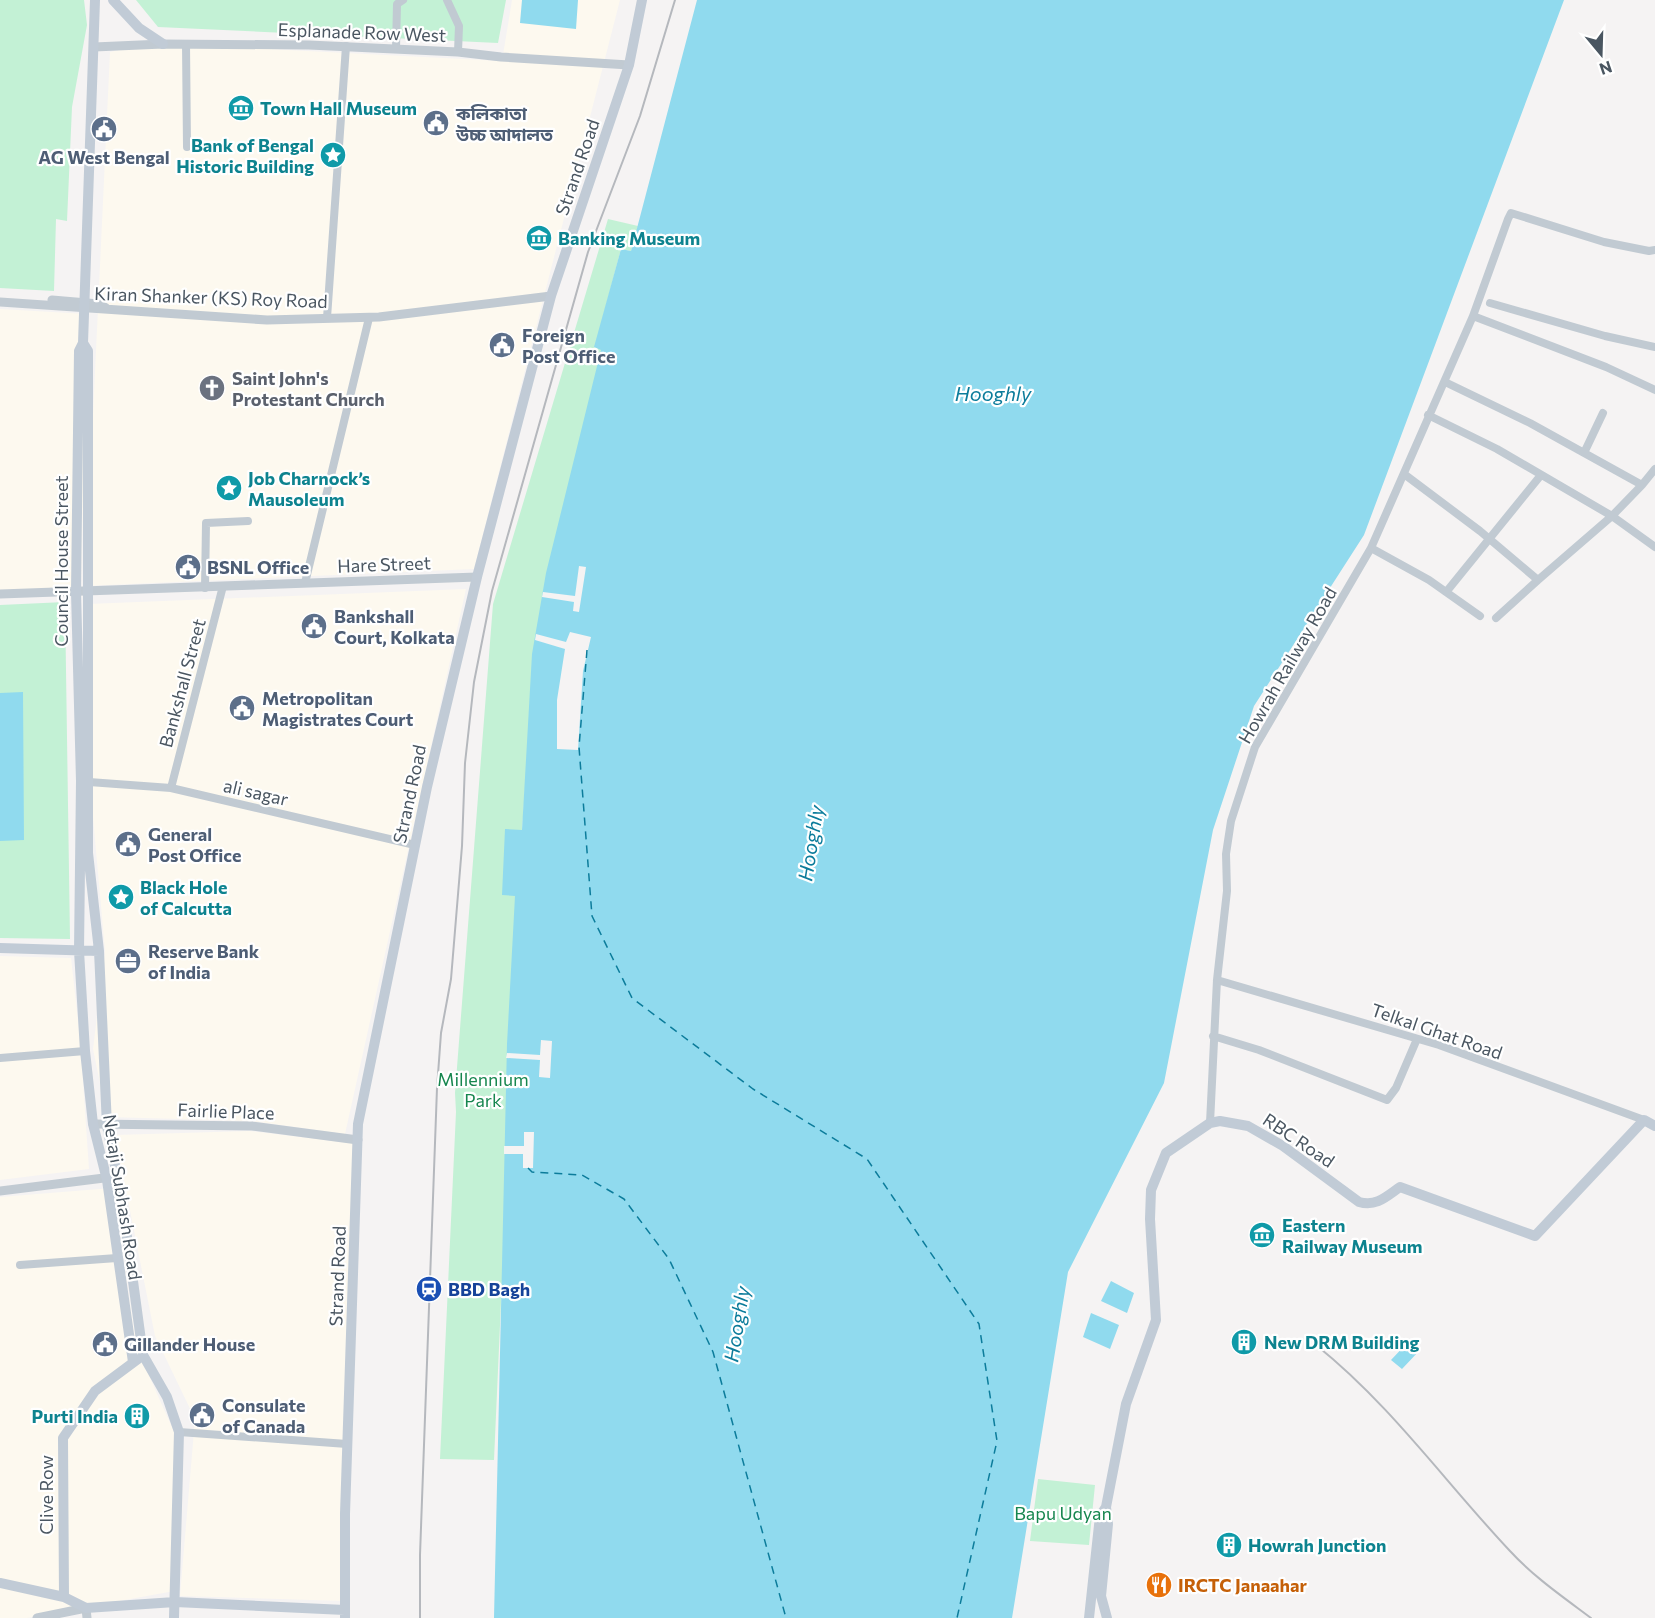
<svg xmlns="http://www.w3.org/2000/svg" width="1655" height="1618" font-family="Commissioner,'Noto Sans Bengali',sans-serif">
<style>
.commercial{fill:#fdf9ef}
.green{fill:#c3f1d5}
.water{fill:#90daee}
.pier{fill:#f5f3f3}
.lines{fill:none;stroke-linecap:round;stroke-linejoin:round}
.ferry{stroke:#0c7c9b;stroke-width:1.5;stroke-dasharray:8 6;stroke-linecap:butt}
.minor{stroke:#c1cad2;stroke-width:8}
.tertiary{stroke:#c1cad2;stroke-width:9}
.secondary{stroke:#c1cbd6;stroke-width:10}
.rail{stroke:#b5b8bd;stroke-width:2}
.labels{text-anchor:middle;dominant-baseline:central;stroke-width:4.5;stroke-linejoin:round;paint-order:stroke}
.street-label{font-size:18px;fill:#4a5661;stroke:#fff}
.culture-label{font-size:18px;font-weight:bold;fill:#0d838f;stroke:#fff;text-anchor:start}
.service-label{font-size:18px;font-weight:bold;fill:#4e5e75;stroke:#fff;text-anchor:start}
.worship-label{font-size:18px;font-weight:bold;fill:#5b616d;stroke:#fff;text-anchor:start}
.park-label{font-size:18px;fill:#17864f;stroke:#fff}
.transit-label{font-size:18px;font-weight:bold;fill:#164399;stroke:#fff;text-anchor:start}
.food-label{font-size:18px;font-weight:bold;fill:#c56008;stroke:#fff;text-anchor:start}
.water-label{font-size:20px;font-style:italic;fill:#0c7c9b;stroke:#fff}
</style>
<rect width="100%" height="100%" fill="#f5f3f3"/>
<!-- commercial -->
<path class="commercial" d="M512,0H620L474,569L85,586L110,52L149,43L502,61Z
M0,309L87,314L81,587L0,591Z
M466,589L345,1134L253,1121L107,1117L93,1049L105,951L92,806L88,604Z
M0,956L71,958L80,1038L89,1169L0,1180Z
M249,1131L359,1144L345,1601L180,1596L195,1419L155,1336L115,1135Z
M112,1188L137,1349L175,1434L174,1591L27,1618H0V1197Z"/>
<!-- green -->
<path class="green" d="M0,0H84L87,25L72,107L67,221L56,219L54,291L0,288Z
M136,0H506L498,43L158,27Z
M608,219L638,226L631,251L621,249L595,347L602,349L536,634L522,831L494,1460L440,1459L456,1112L455,1093L493,604Z
M65,602L70,939L0,938V605Z
M1038,1479L1095,1485L1089,1545L1030,1541Z"/>
<!-- water -->
<path class="water" d="M522,0H578L576,29L520,23Z
M697,0H1564L1364,535L1254,706L1213,830L1164,1083L1068,1272L1012,1618H494L507,1044L515,896L502,895L505,829L522,830L532,654L546,573L601,350L594,347L621,249L631,251Z
M23,692L24,840L0,841V693Z
M1111,1281L1134,1293L1127,1313L1101,1301Z
M1091,1313L1119,1325L1110,1349L1083,1337Z
M1409,1341L1419,1351L1402,1369L1391,1360Z"/>
<!-- pier -->
<path class="pier" d="M579,566L586,567L579,612L573,611L574,602L542,597L543,592L575,596Z
M570,632L591,637L583,671L578,750L557,749V700L565,649L535,640L536,634L566,642Z
M541,1040L552,1041L550,1078L539,1077L540,1060L506,1058L507,1053L540,1055Z
M524,1132H534L533,1168H523V1154H504V1146H524Z"/>
<g class="lines">
<!-- ferry -->
<path class="ferry" d="M587,650L579,747L592,916L632,998L753,1089L867,1159L979,1324L997,1441L957,1618
M528,1168L532,1172L582,1175L624,1199L669,1259L713,1352L786,1618"/>
<!-- minor -->
<path class="minor" d="M447,0L459,26L458,52
M186,44L187,147
M396,49L397,4L403,0
M1490,303L1605,336L1655,347
M1473,316L1606,367L1655,390
M327,318L346,46
M1445,382L1530,423L1642,485L1655,469
M1428,415L1497,449L1612,516L1642,485
M1584,453L1603,413
M1404,474L1480,531L1538,580L1612,516L1655,547
M1371,548L1429,580L1480,616
M305,583L369,318
M205,588L206,523L248,521
M1447,591L1541,475
M1496,618L1538,580
M89,782L171,788L415,845
M171,788L223,586
M1217,980L1439,1045L1644,1120
M1213,1036L1259,1050L1387,1100L1396,1088L1417,1039
M0,1058L85,1051
M1210,1123L1217,980L1227,891L1226,854L1231,821L1255,747L1371,548L1473,316L1508,219L1511,213L1604,242L1649,251L1655,250
M20,1265L117,1258
M179,1432L347,1444"/>
<!-- tertiary -->
<path class="tertiary" d="M94,47L163,44L309,45L458,52L501,57L629,65
M52,300L99,304L106,308
M0,302L267,320L379,317L551,296
M0,594L477,577
M93,1124L252,1126L358,1140
M0,1191L112,1177
M37,1618L86,1608L87,1618"/>
<!-- secondary -->
<path class="secondary" d="M95,0L83,343L79,351L76,592L81,781L79,951L85,1051L93,1124L107,1180L133,1362
M113,0L139,28L163,44
M83,343L88,351V853L99,951L107,1126L122,1200L143,1355L167,1397L179,1432L174,1618
M0,948L99,951
M0,1583L64,1597L86,1608L175,1602L345,1610
M64,1597L63,1438L95,1391L138,1359
M345,1618V1514L358,1124L427,787L477,577L551,296L629,65L642,0
M1089,1618L1100,1516L1106,1507
M1107,1618L1101,1596L1108,1524L1106,1507L1126,1404L1156,1320L1150,1219L1151,1190L1166,1153L1210,1123L1220,1121L1248,1126L1283,1146L1359,1202C1376,1207 1386,1197 1400,1187L1535,1236L1644,1120L1655,1126"/>
<!-- rail -->
<path class="rail" d="M1316,1345C1391,1405 1445,1482 1510,1551C1534,1577 1563,1597 1591,1618
M420,1618V1555L437,1088L441,1033L451,979L462,846L465,763L474,682L492,591L588,252L640,116L675,0"/>
</g>
<!-- icons -->
<defs>
<symbol id="museum-disc" viewBox="-11 -11 22 22"><circle r="9.5" fill="#0f9aa8" stroke="#fff"/><path d="M0-6L6-3V-2H-6V-3ZM-5-1h2V3h-2ZM-1-1h2V3h-2ZM3-1h2V3H3ZM-6 4H6V6H-6Z" fill="#fff"/></symbol>
<symbol id="civic-disc" viewBox="-11 -11 22 22"><circle r="9.5" fill="#5c6f8a" stroke="#fff"/><path d="M-.6-6.5H3V-4.5H.6V-3L4-1V1h2V6H-6V1h2V-1L-.6-3ZM-1.2 2.5V6h2.4V2.5Z" fill="#fff"/></symbol>
<symbol id="sight-disc" viewBox="-11 -11 22 22"><circle r="9.5" fill="#0f9aa8" stroke="#fff"/><path d="M0-6L1.8-2.2L6-1.7L2.9 1.2L3.7 5.4L0 3.3L-3.7 5.4L-2.9 1.2L-6-1.7L-1.8-2.2Z" fill="#fff"/></symbol>
<symbol id="church-disc" viewBox="-11 -11 22 22"><circle r="9.5" fill="#6b7280" stroke="#fff"/><path d="M-1.2-6h2.4v3.5h3.3v2.4h-3.3V6h-2.4V-.1h-3.3v-2.4h3.3Z" fill="#fff"/></symbol>
<symbol id="office-disc" viewBox="-11 -11 22 22"><circle r="9.5" fill="#5c6f8a" stroke="#fff"/><path d="M-6-3h4V-5.5h4V-3h4V5H-6ZM-1-4.5V-3h2v-1.5ZM-6 0V1H6V0Z" fill="#fff"/></symbol>
<symbol id="station-disc" viewBox="-11 -11 22 22"><circle r="9.5" fill="#1a4fb4" stroke="#fff"/><path d="M-3-6H3Q5-6 5-4V2Q5 4 3 4L4.5 6H3L1.5 4h-3L-3 6H-4.5L-3 4Q-5 4-5 2V-4Q-5-6-3-6ZM-3.5-4v3h7v-3ZM-3.5 1v1.5H-2V1ZM2 1v1.5H3.5V1Z" fill="#fff"/></symbol>
<symbol id="building-disc" viewBox="-11 -11 22 22"><circle r="9.5" fill="#0f9aa8" stroke="#fff"/><path d="M-4-6H4V6H1V3H-1V6H-4ZM-2.5-4.3h1.7v1.8h-1.7ZM.8-4.3h1.7v1.8H.8ZM-2.5-1h1.7V.8h-1.7ZM.8-1h1.7V.8H.8Z" fill="#fff"/></symbol>
<symbol id="restaurant-disc" viewBox="-11 -11 22 22"><circle r="9.5" fill="#e8710a" stroke="#fff"/><path d="M-5-6h1v4h1v-4h1v4h1v-4h1v5L-1.5 .5V6h-2V.5L-5-1ZM5-6V6H3V1.5H1.5Q1.5-4 5-6Z" fill="#fff"/></symbol>
</defs>
<g fill-rule="evenodd">
<use href="#museum-disc" x="226" y="93" width="30" height="30"/>
<use href="#civic-disc" x="421" y="108" width="30" height="30"/>
<use href="#civic-disc" x="89" y="114" width="30" height="30"/>
<use href="#sight-disc" x="318" y="140" width="30" height="30"/>
<use href="#museum-disc" x="524" y="223" width="30" height="30"/>
<use href="#civic-disc" x="487" y="330" width="30" height="30"/>
<use href="#church-disc" x="197" y="373" width="30" height="30"/>
<use href="#sight-disc" x="214" y="473" width="30" height="30"/>
<use href="#civic-disc" x="173" y="552" width="30" height="30"/>
<use href="#civic-disc" x="299" y="611" width="30" height="30"/>
<use href="#civic-disc" x="227" y="693" width="30" height="30"/>
<use href="#civic-disc" x="113" y="829" width="30" height="30"/>
<use href="#sight-disc" x="106" y="882" width="30" height="30"/>
<use href="#office-disc" x="113" y="946" width="30" height="30"/>
<use href="#museum-disc" x="1247" y="1220" width="30" height="30"/>
<use href="#station-disc" x="414" y="1274" width="30" height="30"/>
<use href="#building-disc" x="1229" y="1327" width="30" height="30"/>
<use href="#civic-disc" x="90" y="1329" width="30" height="30"/>
<use href="#civic-disc" x="187" y="1400" width="30" height="30"/>
<use href="#building-disc" x="122" y="1401" width="30" height="30"/>
<use href="#building-disc" x="1214" y="1530" width="30" height="30"/>
<use href="#restaurant-disc" x="1144" y="1570" width="30" height="30"/>
</g>
<g class="labels">
<!-- street labels -->
<g class="street-label">
<text transform="translate(362 32) rotate(2)">Esplanade Row West</text>
<text transform="translate(577 167) rotate(-71)">Strand Road</text>
<text transform="translate(211 297) rotate(2)">Kiran Shanker (KS) Roy Road</text>
<text transform="translate(61 561) rotate(-90)">Council House Street</text>
<text transform="translate(384 564) rotate(-2)">Hare Street</text>
<text transform="translate(1287 665) rotate(-60)">Howrah Railway Road</text>
<text transform="translate(182 683) rotate(-75)">Bankshall Street</text>
<text transform="translate(256 792) rotate(13)">ali sagar</text>
<text transform="translate(409 794) rotate(-78)">Strand Road</text>
<text transform="translate(1437 1031) rotate(19)">Telkal Ghat Road</text>
<text transform="translate(226 1111) rotate(2)">Fairlie Place</text>
<text transform="translate(1299 1140) rotate(34)">RBC Road</text>
<text transform="translate(123 1197) rotate(81)">Netaji Subhash Road</text>
<text transform="translate(337 1276) rotate(-88)">Strand Road</text>
<text transform="translate(46 1495) rotate(-90)">Clive Row</text>
</g>
<!-- culture labels -->
<g class="culture-label">
<text x="260" y="108">Town Hall Museum</text>
<text x="314" y="145" text-anchor="end">Bank of Bengal<tspan x="314" dy="21">Historic Building</tspan></text>
<text x="558" y="238">Banking Museum</text>
<text x="248" y="478">Job Charnock’s<tspan x="248" dy="21">Mausoleum</tspan></text>
<text x="140" y="887">Black Hole<tspan x="140" dy="21">of Calcutta</tspan></text>
<text x="1282" y="1225">Eastern<tspan x="1282" dy="21">Railway Museum</tspan></text>
<text x="1264" y="1342">New DRM Building</text>
<text x="118" y="1416" text-anchor="end">Purti India</text>
<text x="1248" y="1545">Howrah Junction</text>
</g>
<!-- service labels -->
<g class="service-label">
<text x="456" y="113">কলিকাতা<tspan x="456" dy="21">উচ্চ আদালত</tspan></text>
<text x="104" y="157" text-anchor="middle">AG West Bengal</text>
<text x="522" y="335">Foreign<tspan x="522" dy="21">Post Office</tspan></text>
<text x="207" y="567">BSNL Office</text>
<text x="334" y="616">Bankshall<tspan x="334" dy="21">Court, Kolkata</tspan></text>
<text x="262" y="698">Metropolitan<tspan x="262" dy="21">Magistrates Court</tspan></text>
<text x="148" y="834">General<tspan x="148" dy="21">Post Office</tspan></text>
<text x="148" y="951">Reserve Bank<tspan x="148" dy="21">of India</tspan></text>
<text x="124" y="1344">Gillander House</text>
<text x="222" y="1405">Consulate<tspan x="222" dy="21">of Canada</tspan></text>
</g>
<!-- worship labels -->
<g class="worship-label">
<text x="232" y="378">Saint John's<tspan x="232" dy="21">Protestant Church</tspan></text>
</g>
<!-- park labels -->
<g class="park-label">
<text x="483" y="1079">Millennium<tspan x="483" dy="21">Park</tspan></text>
<text x="1063" y="1513">Bapu Udyan</text>
</g>
<!-- transit labels -->
<g class="transit-label">
<text x="448" y="1289">BBD Bagh</text>
</g>
<!-- food labels -->
<g class="food-label">
<text x="1178" y="1585">IRCTC Janaahar</text>
</g>
<!-- water labels -->
<g class="water-label">
<text x="993" y="393">Hooghly</text>
<text transform="translate(810 843) rotate(-81)">Hooghly</text>
<text transform="translate(736 1324) rotate(-81)">Hooghly</text>
</g>
</g>
<!-- north arrow -->
<g transform="translate(1601 54) rotate(161)" stroke="#ffffff" stroke-width="4.5" paint-order="stroke">
<path d="M0-4.5L10 22L0 15L-10 22Z" fill="#4a5661"/>
<text y="-9" font-size="16" font-weight="bold" text-anchor="middle" fill="#4a5661">N</text>
</g>
</svg>
